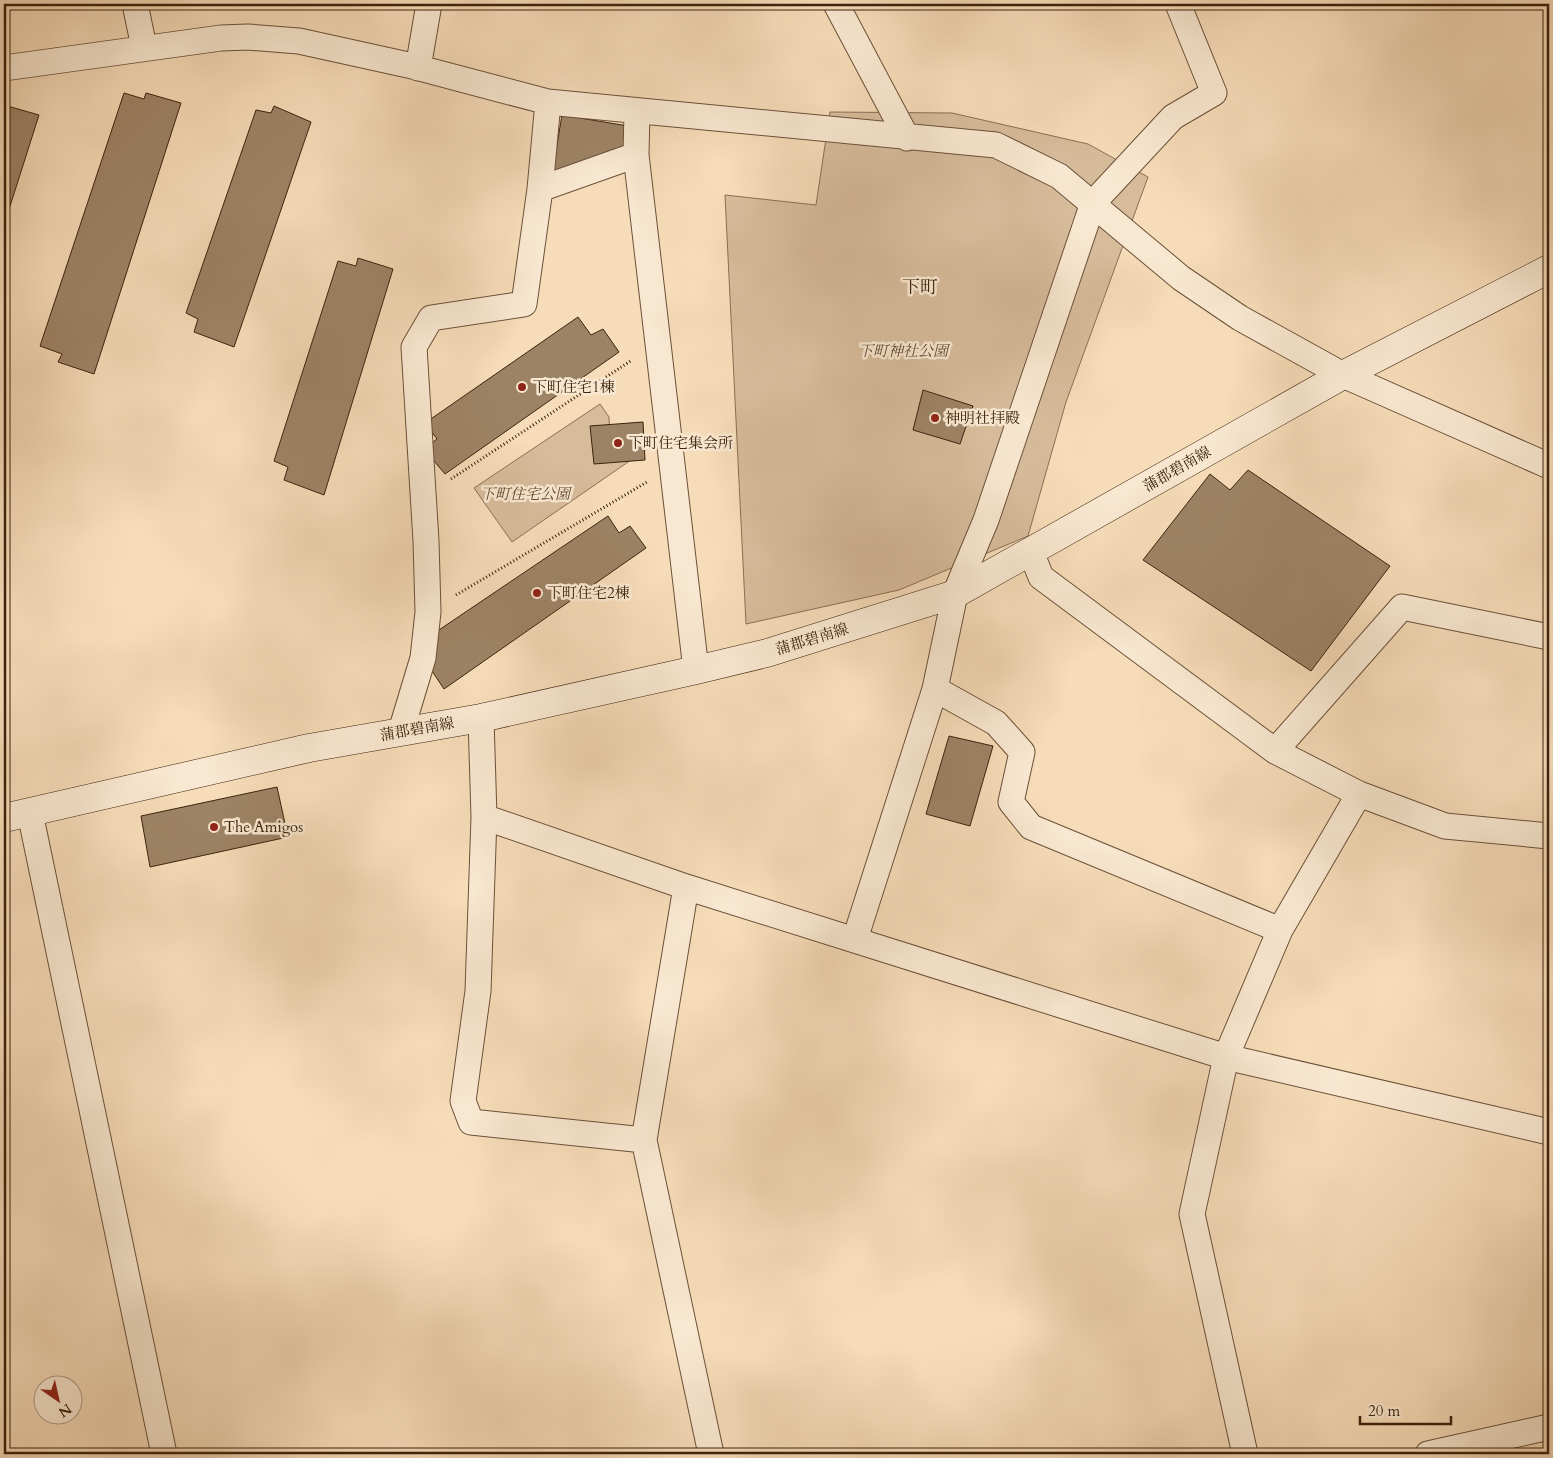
<svg xmlns="http://www.w3.org/2000/svg" width="1553" height="1458" font-family="Cardo,'Noto Serif JP',serif">
<style>
.green{fill:#d7bc9b;stroke:#8a6f54}
.building{fill:#9d8366;stroke:#3d220d}
.lines{fill:none;stroke-linecap:round;stroke-linejoin:round}
.street-casing{stroke:#6b5038;stroke-width:27}
.secondary-casing{stroke:#3d220d;stroke-width:29}
.path{stroke:#3d220d;stroke-width:3;stroke-dasharray:1 2.5;stroke-linecap:butt}
.street{stroke:#f9e8d1;stroke-width:25}
.secondary{stroke:#f9e8d1;stroke-width:28}
.poi-dot{fill:#8f2418;stroke:#f9e8d1;stroke-width:2}
.labels{text-anchor:middle;dominant-baseline:central;stroke-width:5;stroke-linejoin:round;paint-order:stroke}
.park-label{font-size:15px;font-style:italic;fill:#644830;stroke:#f9e8d1}
.poi-label{font-size:15px;fill:#3d220d;stroke:#f9e8d1;text-anchor:start}
.street-label{font-size:15px;fill:#3d220d;stroke:#f9e8d1}
.quarter-label{font-size:18px;fill:#3d220d;stroke:#f9e8d1}
</style>
<rect width="100%" height="100%" fill="#f6dcb8"/>
<filter id="stains"><feTurbulence type="fractalNoise" baseFrequency=".004" numOctaves="4"/><feColorMatrix values="0 0 0 0 .2 0 0 0 0 .09 0 0 0 0 .02 0 0 0 .5 -.17"/></filter>
<radialGradient id="worn" r=".72"><stop offset=".6" stop-color="#630" stop-opacity="0"/><stop offset="1" stop-color="#630" stop-opacity=".3"/></radialGradient>
<!-- green -->
<path class="green" d="M830,112L952,113L1088,144L1148,177L1066,402L1028,536L899,590L746,624L725,195L816,205Z
M600,404L609,417L611,456L631,460L512,542L474,488Z"/>
<!-- building -->
<path class="building" d="M124,93L144,99L146,93L181,103L94,374L58,362L62,354L40,346Z
M4,105L39,115L4,225Z
M274,106L311,122L234,347L194,332L198,319L186,313L256,110L271,113Z
M562,115L634,127L631,146L551,180Z
M358,258L393,269L324,495L284,480L288,467L274,461L338,261L356,266Z
M578,317L591,335L603,329L619,352L445,474L424,449L437,439L425,423Z
M923,390L973,406L960,444L913,430Z
M643,422L645,460L594,464L590,426Z
M1248,470L1390,566L1311,671L1143,560L1210,474L1230,490Z
M608,516L619,533L630,526L646,548L444,689L424,659L436,651L427,638Z
M949,736L993,746L970,826L926,814Z
M277,787L288,837L150,867L141,816Z"/>
<g class="lines">
<defs>
<path id="street" d="M135,4L144,47
M836,4L907,138
M4,68L221,38L248,37L299,41L408,65L548,102L996,145L1059,176L1181,278L1240,318L1343,375L1549,466
M418,68L429,4
M637,111L636,155L696,670
M540,189L636,155
M1031,552L1041,577L1275,751L1359,794L1445,826L1549,836
M935,689L996,723L1022,752L1011,802L1031,827L1280,930
M481,718L484,817L478,991L463,1101L471,1122L644,1140
M401,731L423,658L428,612L426,541L414,347L431,318L524,304L540,189L548,102
M1275,751L1402,607L1549,637
M30,813L164,1454
M484,817L686,887L1226,1057L1549,1132
M686,887L644,1140L711,1454
M855,939L935,689L955,594L986,520L1093,203L1173,117L1214,93L1178,4
M1245,1454L1192,1214L1226,1057L1280,930L1359,794
M1428,1454L1549,1427"/>
<path id="secondary" d="M4,818L309,748L481,718L696,670L767,653L955,594L1343,375L1549,269"/>
</defs>
<!-- street casing -->
<use href="#street" class="street-casing"/>
<!-- secondary casing -->
<use href="#secondary" class="secondary-casing"/>
<!-- path -->
<path class="path" d="M451,479L632,360
M456,595L647,482"/>
<!-- street -->
<use href="#street" class="street"/>
<!-- secondary -->
<use href="#secondary" class="secondary"/>
</g>
<!-- markers -->
<g class="poi-dot">
<circle cx="522" cy="387" r="5"/>
<circle cx="935" cy="418" r="5"/>
<circle cx="618" cy="443" r="5"/>
<circle cx="537" cy="593" r="5"/>
<circle cx="214" cy="827" r="5"/>
</g>
<g class="labels">
<!-- park labels -->
<g class="park-label">
<text x="903" y="351">下町神社公園</text>
<text x="525" y="494">下町住宅公園</text>
</g>
<!-- poi labels -->
<g class="poi-label">
<text x="532" y="387">下町住宅1棟</text>
<text x="945" y="418">神明社拝殿</text>
<text x="628" y="443">下町住宅集会所</text>
<text x="547" y="593">下町住宅2棟</text>
<text x="224" y="827">The Amigos</text>
</g>
<!-- street labels -->
<g class="street-label">
<text transform="translate(1177 469) rotate(-30)">蒲郡碧南線</text>
<text transform="translate(812 639) rotate(-17)">蒲郡碧南線</text>
<text transform="translate(417 729) rotate(-10)">蒲郡碧南線</text>
</g>
<!-- quarter labels -->
<g class="quarter-label">
<text x="920" y="287">下町</text>
</g>
</g>
<!-- margin -->
<rect width="1553" height="1458" fill="none" stroke="#f6dcb8" stroke-width="20"/>
<rect x="5" y="5" width="1543" height="1448" fill="none" stroke="#3d220d" stroke-width="2.5"/>
<rect x="10" y="10" width="1533" height="1438" fill="none" stroke="#3d220d"/>
<!-- north arrow -->
<g transform="translate(58 1400) rotate(146)"><circle r="24" fill="#f9e8d1" stroke="#ae9983"/>
<path d="M0-4L9 19L0 12L-9 19Z" fill="#8f2418"/>
<text y="-8" font-size="14" font-weight="bold" text-anchor="middle" fill="#3d220d">N</text>
</g>
<!-- scale -->
<path d="M1360 1416v8h91v-8" fill="none" stroke="#3d220d" stroke-width="2.5"/>
<text x="1368" y="1416" font-size="15" fill="#3d220d" stroke="#f9e8d1" stroke-width="4" paint-order="stroke">20 m</text>
<rect width="100%" height="100%" filter="url(#stains)"/>
<rect width="100%" height="100%" fill="url(#worn)"/>
</svg>
